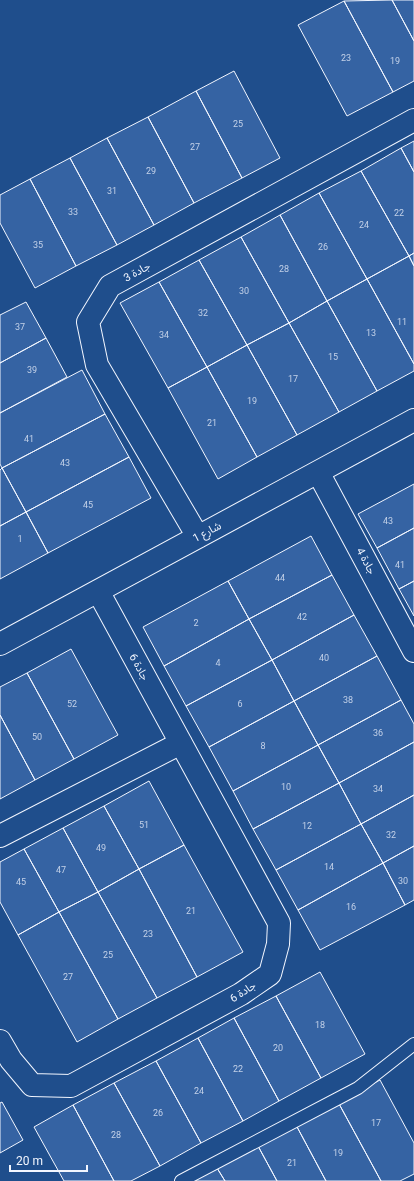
<svg xmlns="http://www.w3.org/2000/svg" width="414" height="1181" font-family="Roboto,'Noto Sans Arabic',sans-serif">
<style>
.building{fill:#3563a3;stroke:#f2f6ff}
.lines{fill:none;stroke-linecap:round;stroke-linejoin:round}
.service-casing{stroke:#f2f6ff;stroke-width:14}
.minor-casing{stroke:#f2f6ff;stroke-width:24}
.service{stroke:#1f4e8c;stroke-width:12}
.minor{stroke:#1f4e8c;stroke-width:22}
.labels{text-anchor:middle;dominant-baseline:central;stroke-width:3;stroke-linejoin:round;paint-order:stroke}
.number-label{font-size:9px;fill:#c3d1e8}
.street-label{font-size:11px;fill:#f2f6ff;stroke:#1f4e8c}
</style>
<rect width="100%" height="100%" fill="#1f4e8c"/>
<!-- building -->
<path class="building" d="M392,0L414,41V81L393,92L344,1Z
M392,0H414V41Z
M344,1L393,92L347,116L298,25Z
M234,71L280,158L242,178L196,91Z
M196,91L242,178L194,203L148,117Z
M148,117L194,203L154,225L107,138Z
M107,138L154,225L117,245L70,158Z
M414,141V172L401,148Z
M401,148L414,172V253L409,256L361,171Z
M70,158L117,245L76,266L30,179Z
M361,171L409,256L367,279L319,193Z
M30,179L76,266L35,288L0,223V195Z
M319,193L367,279L327,301L280,215Z
M280,215L327,301L289,323L241,237Z
M241,237L289,323L247,345L199,260Z
M414,253V266L409,256Z
M409,256L414,266V364L367,279Z
M199,260L247,345L207,367L159,282Z
M367,279L414,364V371L377,391L327,301Z
M159,282L207,367L168,388L120,303Z
M327,301L377,391L339,412L289,323Z
M26,302L46,338L0,363V315Z
M289,323L339,412L297,435L247,345Z
M46,338L67,377L0,413V363Z
M247,345L297,435L257,457L207,367Z
M207,367L257,457L218,479L168,388Z
M82,370L105,414L2,468L0,464V413Z
M105,414L129,457L26,512L2,468Z
M129,457L151,498L48,553L26,512Z
M2,468L26,512L0,526V470Z
M414,484V528L377,548L358,514Z
M26,512L48,553L0,579V526Z
M414,528V581L399,589L377,548Z
M311,536L332,575L249,619L228,581Z
M332,575L354,615L272,660L249,619Z
M228,581L249,619L164,666L143,627Z
M414,581V616L399,589Z
M354,615L377,656L294,701L272,660Z
M249,619L272,660L186,706L164,666Z
M71,649L118,735L74,759L27,673Z
M377,656L401,700L318,745L294,701Z
M272,660L294,701L209,747L186,706Z
M27,673L74,759L35,780L0,715V687Z
M401,700L414,724V742L339,783L318,745Z
M294,701L318,745L233,791L209,747Z
M0,715L35,780L0,799Z
M414,742V795L361,824L339,783Z
M318,745L339,783L253,829L233,791Z
M149,781L184,845L139,869L104,806Z
M339,783L361,824L276,870L253,829Z
M414,795V846L383,863L361,824Z
M104,806L139,869L98,892L63,828Z
M361,824L383,863L298,910L276,870Z
M63,828L98,892L59,912L24,849Z
M184,845L243,952L197,977L139,869Z
M414,846V900L405,905L383,863Z
M24,849L59,912L18,935L0,902V862Z
M383,863L405,905L320,950L298,910Z
M139,869L197,977L157,998L98,892Z
M98,892L157,998L118,1019L59,912Z
M59,912L118,1019L77,1042L18,935Z
M320,972L365,1054L321,1078L276,996Z
M276,996L321,1078L279,1101L234,1018Z
M234,1018L279,1101L243,1121L198,1038Z
M198,1038L243,1121L201,1143L156,1061Z
M156,1061L201,1143L160,1166L114,1083Z
M380,1080L414,1143V1174L400,1181H381L338,1102Z
M114,1083L160,1166L131,1181H114L73,1105Z
M2,1102L23,1140L0,1153V1103Z
M338,1102L381,1181H326L296,1125Z
M73,1105L114,1181H64L34,1127Z
M296,1125L326,1181H277L258,1146Z
M258,1146L277,1181H225L217,1168Z
M217,1168L225,1181H193Z"/>
<g class="lines">
<defs>
<path id="service" d="M181,1181L358,1088L414,1044"/>
<path id="minor" d="M318,472L414,651
M198,537L97,365L88,322L110,286L414,120
M0,644L414,420
M0,836L181,743
M0,1041L11,1060L32,1085L71,1086L241,994L270,974L278,944L279,923L98,591"/>
</defs>
<!-- service casing -->
<use href="#service" class="service-casing"/>
<!-- minor casing -->
<use href="#minor" class="minor-casing"/>
<!-- service -->
<use href="#service" class="service"/>
<!-- minor -->
<use href="#minor" class="minor"/>
</g>
<g class="labels">
<!-- number labels -->
<g class="number-label">
<text x="346" y="58">23</text>
<text x="395" y="61">19</text>
<text x="238" y="124">25</text>
<text x="195" y="147">27</text>
<text x="151" y="171">29</text>
<text x="112" y="191">31</text>
<text x="73" y="212">33</text>
<text x="399" y="213">22</text>
<text x="364" y="225">24</text>
<text x="38" y="245">35</text>
<text x="323" y="247">26</text>
<text x="284" y="269">28</text>
<text x="244" y="291">30</text>
<text x="203" y="313">32</text>
<text x="402" y="322">11</text>
<text x="20" y="327">37</text>
<text x="371" y="333">13</text>
<text x="164" y="335">34</text>
<text x="333" y="357">15</text>
<text x="32" y="370">39</text>
<text x="293" y="379">17</text>
<text x="252" y="401">19</text>
<text x="212" y="423">21</text>
<text x="29" y="439">41</text>
<text x="65" y="463">43</text>
<text x="88" y="505">45</text>
<text x="388" y="521">43</text>
<text x="20" y="539">1</text>
<text x="400" y="565">41</text>
<text x="280" y="578">44</text>
<text x="302" y="617">42</text>
<text x="196" y="623">2</text>
<text x="324" y="658">40</text>
<text x="218" y="663">4</text>
<text x="348" y="700">38</text>
<text x="72" y="704">52</text>
<text x="240" y="704">6</text>
<text x="378" y="733">36</text>
<text x="37" y="737">50</text>
<text x="263" y="746">8</text>
<text x="286" y="787">10</text>
<text x="378" y="789">34</text>
<text x="144" y="825">51</text>
<text x="307" y="826">12</text>
<text x="391" y="835">32</text>
<text x="101" y="848">49</text>
<text x="329" y="867">14</text>
<text x="61" y="870">47</text>
<text x="403" y="881">30</text>
<text x="21" y="882">45</text>
<text x="351" y="907">16</text>
<text x="191" y="911">21</text>
<text x="148" y="934">23</text>
<text x="108" y="955">25</text>
<text x="68" y="977">27</text>
<text x="320" y="1025">18</text>
<text x="278" y="1048">20</text>
<text x="238" y="1069">22</text>
<text x="199" y="1091">24</text>
<text x="158" y="1113">26</text>
<text x="376" y="1123">17</text>
<text x="116" y="1135">28</text>
<text x="338" y="1153">19</text>
<text x="292" y="1163">21</text>
</g>
<!-- street labels -->
<g class="street-label">
<text transform="translate(137 272) rotate(-29)">جادة 3</text>
<text transform="translate(207 532) rotate(-28)">شارع 1</text>
<text transform="translate(366 561) rotate(62)">جادة 4</text>
<text transform="translate(139 667) rotate(61)">جادة 6</text>
<text transform="translate(243 992) rotate(-33)">جادة 6</text>
</g>
</g>
<!-- scale -->
<path d="M10 1165v6h77v-6" fill="none" stroke="#f2f6ff" stroke-width="2"/>
<text x="16" y="1165" font-size="12" fill="#f2f6ff" stroke="#1f4e8c" stroke-width="3" paint-order="stroke">20 m</text>
</svg>
